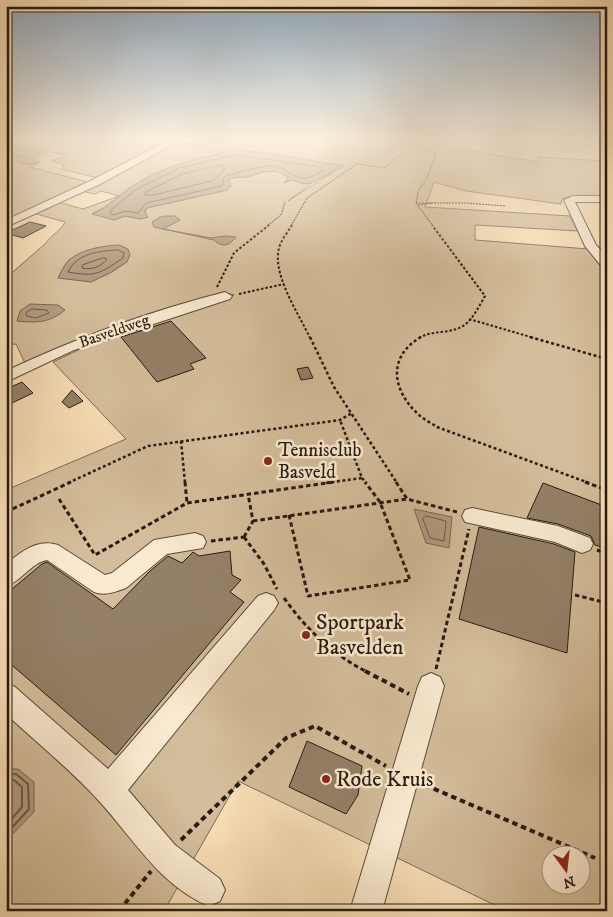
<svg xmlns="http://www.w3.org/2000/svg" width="613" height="917" font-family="'IM FELL DW Pica',serif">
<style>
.green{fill:#d4bd9a;stroke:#7e6c56;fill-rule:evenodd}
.water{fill:#b19b7e;stroke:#7a6753}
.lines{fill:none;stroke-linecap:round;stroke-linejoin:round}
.shore-far1{stroke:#6c5a48;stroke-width:1}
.shore{stroke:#6c5a48;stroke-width:2}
.stream{stroke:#7a6753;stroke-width:2.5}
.building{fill:#948067;stroke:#271a12}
.minor-casing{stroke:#5b4b3b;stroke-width:2}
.path-far4{stroke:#271a12;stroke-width:1;stroke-dasharray:2 1;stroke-linecap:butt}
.path-far3{stroke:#271a12;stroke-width:2;stroke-dasharray:2.5 2;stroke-linecap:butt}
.path-far2{stroke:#271a12;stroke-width:2.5;stroke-dasharray:3 2.5;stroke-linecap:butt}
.path-far1{stroke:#271a12;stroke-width:3;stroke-dasharray:4.5 3;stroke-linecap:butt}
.path{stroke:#271a12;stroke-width:4;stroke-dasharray:5.5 4;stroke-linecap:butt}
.minor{fill:#faead0;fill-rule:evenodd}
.poi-dot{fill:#8f2418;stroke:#faead0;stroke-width:2}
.labels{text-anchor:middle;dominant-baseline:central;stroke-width:5;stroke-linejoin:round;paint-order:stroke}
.far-street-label{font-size:16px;fill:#271a12;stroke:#faead0}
.poi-label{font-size:19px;fill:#271a12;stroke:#faead0;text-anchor:start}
.near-poi-label{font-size:22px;fill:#271a12;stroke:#faead0;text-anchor:start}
</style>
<rect width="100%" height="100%" fill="#f8deb6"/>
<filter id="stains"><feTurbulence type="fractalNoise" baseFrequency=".004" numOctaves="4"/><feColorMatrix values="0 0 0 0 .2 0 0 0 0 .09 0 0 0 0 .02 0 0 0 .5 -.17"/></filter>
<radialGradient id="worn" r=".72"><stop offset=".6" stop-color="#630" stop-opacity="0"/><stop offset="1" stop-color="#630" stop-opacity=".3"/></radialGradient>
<!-- green -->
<path class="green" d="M21,139H176L98,178L61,169L64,165L52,161L66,155L50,152L36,157L40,162L30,167L88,182L6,221V168L8,165L6,158L24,164L44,147L29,141L6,148V144Z
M183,139H188L184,142L224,150L245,141L240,139H413L411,141L538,162L539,157L607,161V197H568L562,199L561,204L466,191L434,182L425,207L570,216L578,231L475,225V240L588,249L607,269V911H507L238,781L164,911H6V490L126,439L53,362L91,344L234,295L223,292C156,313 88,333 25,363L16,344L6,345V278L46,243C52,234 61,231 65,222L33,213L58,202L83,209L119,196L101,191L95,194L81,191ZM274,154L343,166L288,201L312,183C293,185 290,173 276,171C267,169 257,174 250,176C242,179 237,175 227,180L226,190L147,208L141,219L125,216L114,220L93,213L105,208L132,186ZM550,854H580V884H550Z"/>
<!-- water -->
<path class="water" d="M29,140L44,147V151L32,157L37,162L36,164H24L6,158V148Z
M236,150L274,154L344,166L312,183L304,184L292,180L284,183L288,178C276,167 262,172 251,176C243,179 237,175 228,180L231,186L227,190L147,208L144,211L148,217L141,219L125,216L114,220L92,214C108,207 119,195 133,186C164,165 200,158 236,150Z
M166,216H175L180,220L163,229L211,238L225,236L236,237C229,246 222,248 214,240L154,227L152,222L160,217Z
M119,245L128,249L130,255L127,262L110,273L91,282L58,278C61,272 64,265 69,260C82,249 102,246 119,245Z
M30,304L58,305L65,310C49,323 37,323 17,321L20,311Z
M414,509L452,517L449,548L426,543Z
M6,769H18L34,782V812L6,841Z"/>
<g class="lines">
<!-- shore-far1 -->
<path class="shore-far1" d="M29,146L32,150L26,158L13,154L14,151Z
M236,155L321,167L323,170C310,179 301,181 287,172C285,170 281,167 277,166C268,164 232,173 224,177L222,186L146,203L138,213L125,211L114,215L110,213L111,210L135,190L179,168Z
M223,165L225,168L215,180L154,195H145L146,192L182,174Z
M118,250L124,253L123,258C99,274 96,277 68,272C77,253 99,251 118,250Z
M103,258L107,259C101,267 92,270 82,268L83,265Z
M32,309L47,310L49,313L36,318L27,316L26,313Z
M426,516L446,521L444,541L430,538L423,519Z"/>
<!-- shore -->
<path class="shore" d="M6,774H16L28,784L29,809L6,834
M6,780H14L22,787V807L6,825"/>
<!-- stream -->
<path class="stream" d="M6,145L26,139"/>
</g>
<!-- building -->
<path class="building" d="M30,222L46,226L23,238L6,233Z
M171,321L206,358L190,364L194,369L157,382L121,337Z
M308,367L313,378L301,380L297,369Z
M22,382L33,393L12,403L6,396V389Z
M72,390L83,401L69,408L62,402Z
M543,483L607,507V549L595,545L591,536L558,524L527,518Z
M479,527L554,544L575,552L567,653L459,619Z
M230,551L232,575L241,580L230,592L244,602L116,755L6,660V594L42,564L47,562L113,609L149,572L168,556L182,563L193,552L199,556Z
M307,741L362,766L358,795L346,814L289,787Z"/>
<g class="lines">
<defs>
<path id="minor" d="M171,139H183L98,185L6,227V220L90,181Z
M573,196H607V202H575L596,245L607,256V268L602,267L585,246L564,200Z
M225,292L232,296L230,299L74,350L6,382V371C76,338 150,311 225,292Z
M472,508L558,526L590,538L593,544L590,550L582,553L555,542L465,522L462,516L465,510Z
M195,533L203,536L206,542L203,548L167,554L126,588C115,592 105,596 94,592L47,560C31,563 22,581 6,586V564C21,552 37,538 58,545L105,575L112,573L154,540Z
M266,593L274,596L278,603L274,610L128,790L175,845L220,879L225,890L220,901L209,906C160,886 133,838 99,801C71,770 37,743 6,714V683L15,687L108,769L258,596Z
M431,673L440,677L444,686L382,911H350L418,686L422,677Z"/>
</defs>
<!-- minor casing -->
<use href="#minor" class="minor-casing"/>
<!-- path-far4 -->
<path class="path-far4" d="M416,203H466L506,206
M418,205L432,203
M267,226L281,215L285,202
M291,226L307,198L357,164L384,168L411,145L436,153L427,179L419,189L416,203L433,226"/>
<!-- path-far3 -->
<path class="path-far3" d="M292,225C288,232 281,240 279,248C272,275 299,314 310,338
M217,287L234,253L269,225
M239,294L284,284
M469,319L534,338
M419,338C432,330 448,334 461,327C472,322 479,306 485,296L432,225"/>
<!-- path-far2 -->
<path class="path-far2" d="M310,337L334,387L397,483
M421,337C388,356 391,389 418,414C423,419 431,423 437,427L589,483
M530,337L607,359
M181,441L185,483
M362,478L366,483
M68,483L148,446L340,420L352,413
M326,483L362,478L340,420"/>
<!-- path-far1 -->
<path class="path-far1" d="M185,482L187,503
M396,482L407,499L457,512
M585,482L607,490
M59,499L95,555L187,503L334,482
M6,512L71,482
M289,515L308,596L410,580L380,502L365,482
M253,521L407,499
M244,537L264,564L277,589
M244,537L253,521L248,494
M211,541L244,537
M597,550L607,554
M575,595L607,603
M284,598C307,630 332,654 367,672
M436,669L469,529"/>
<!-- path -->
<path class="path" d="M365,671L409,694
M425,785L595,858
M181,840L286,738L315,726L386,766
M119,911L151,871"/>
<!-- minor -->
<use href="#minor" class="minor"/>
</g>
<!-- sky -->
<linearGradient id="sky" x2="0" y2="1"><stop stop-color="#92aabe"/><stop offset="0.52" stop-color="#fcf0de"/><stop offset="1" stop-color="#fcf0de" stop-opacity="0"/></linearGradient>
<rect width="613" height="268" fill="url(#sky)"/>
<!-- markers -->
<g class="poi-dot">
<circle cx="268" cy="461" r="5"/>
<circle cx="306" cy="635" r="5"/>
<circle cx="326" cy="779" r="5"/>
</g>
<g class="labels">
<!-- far-street labels -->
<g class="far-street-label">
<text transform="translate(114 331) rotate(-19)">Basveldweg</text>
</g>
<!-- poi labels -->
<g class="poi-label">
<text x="278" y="450">Tennisclub<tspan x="278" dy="22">Basveld</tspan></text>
</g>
<!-- near-poi labels -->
<g class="near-poi-label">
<text x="316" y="622">Sportpark<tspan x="316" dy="25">Basvelden</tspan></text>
<text x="336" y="779">Rode Kruis</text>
</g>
</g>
<!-- margin -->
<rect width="613" height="917" fill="none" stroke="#f8deb6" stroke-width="25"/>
<rect x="8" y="8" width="598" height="902" fill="none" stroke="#271a12" stroke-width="2.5"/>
<rect x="12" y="12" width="588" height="892" fill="none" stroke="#271a12"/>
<!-- north arrow -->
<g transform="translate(566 870) rotate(165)"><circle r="24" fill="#faead0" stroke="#a69784"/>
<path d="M0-4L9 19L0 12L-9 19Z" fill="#8f2418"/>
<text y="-8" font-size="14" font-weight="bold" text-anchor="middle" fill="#271a12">N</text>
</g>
<rect width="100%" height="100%" filter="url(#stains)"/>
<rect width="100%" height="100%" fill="url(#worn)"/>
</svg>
